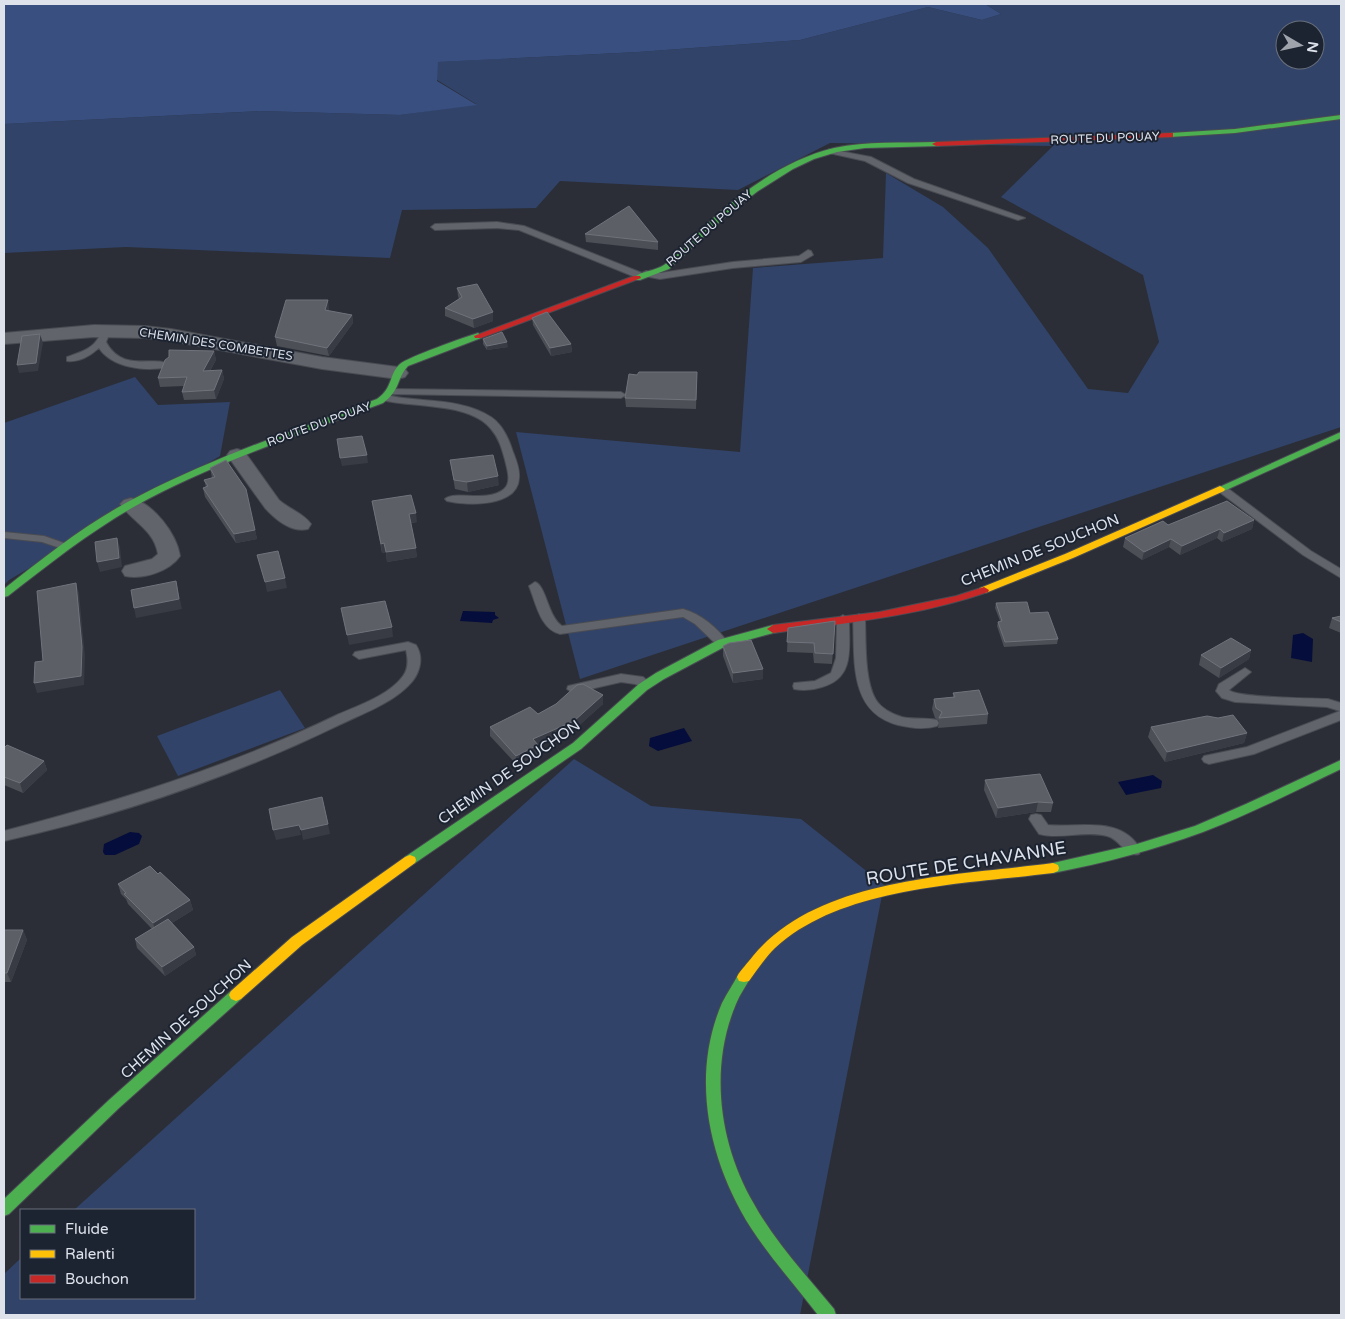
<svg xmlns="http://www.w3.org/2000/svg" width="1345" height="1319" font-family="'Varela Round',sans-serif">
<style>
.green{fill:#314369;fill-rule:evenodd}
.forest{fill:#384f80}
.water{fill:#040d3b}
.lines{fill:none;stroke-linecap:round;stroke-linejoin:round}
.lane-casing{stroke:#494b53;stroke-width:2}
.street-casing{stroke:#494b53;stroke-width:2}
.fast-casing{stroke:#494b53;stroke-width:2}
.slow-casing{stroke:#494b53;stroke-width:2}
.jam-casing{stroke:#494b53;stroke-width:2}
.lane{fill:#61646a;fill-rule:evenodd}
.street{fill:#61646a;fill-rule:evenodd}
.fast{fill:#4caf50;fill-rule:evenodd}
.slow{fill:#ffc107;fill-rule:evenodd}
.jam{fill:#c62828;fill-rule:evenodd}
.wall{fill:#4c4f56}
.shaded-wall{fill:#383b43}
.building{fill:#5c5f66;stroke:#70737b}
.labels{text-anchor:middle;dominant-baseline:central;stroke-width:4;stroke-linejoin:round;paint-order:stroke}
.far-street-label{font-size:12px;fill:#dde2eb;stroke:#1c2331}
.street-label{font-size:15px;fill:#dde2eb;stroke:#1c2331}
.near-street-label{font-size:18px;fill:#dde2eb;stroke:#1c2331}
</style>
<rect width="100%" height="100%" fill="#2b2e36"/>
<!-- green -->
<path class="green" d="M985,4H1341V427L580,679L516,432L740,452L753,268L883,258L886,173L943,207L988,248L1088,389L1128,393L1159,342L1143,275L1001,197L1053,146L830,143L738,190L560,181L536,208L402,210L390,258L126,247L4,253V124L259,111L400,115L476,104L437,80V62L638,52L800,40L928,7L982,20L1001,14ZM1285,30H1315V60H1285Z
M135,377L158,405L230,402L220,456L9,580L4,585V423Z
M280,690L305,728L178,776L157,736Z
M574,759L651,806L801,819L884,885L800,1315H4V1274L21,1258V1298H194V1210H74Z"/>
<!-- forest -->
<path class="forest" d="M4,4H985L1001,14L982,20L928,7L800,40L638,52L438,62L437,81L477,105L400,115L259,111L4,124Z"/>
<!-- water -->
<path class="water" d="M463,611L495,612V615L499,618L493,620L492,623L460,621Z
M1303,633L1313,639L1312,662L1291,658L1293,635Z
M684,728L692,741L658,751L649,746L650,738Z
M1153,775L1162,781L1161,788L1126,795L1118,782Z
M130,832L139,833L142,836L139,844L115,855H105L103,852L104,844Z"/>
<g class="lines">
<defs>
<path id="lane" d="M829,149L871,157L914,179L1025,218L1018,220L908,183L865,161L829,153Z
M497,222L524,226L642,273L646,271L660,273L733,262L799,256L808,250L811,251L813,255L801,262L733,268L660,279L644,276L640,279L519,230L497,228L435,230L431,227L435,224Z
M106,327L111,330L106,342C123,374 156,354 169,365L168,367C146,372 112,368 99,348C91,355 79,363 67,361V357C78,353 90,350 97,340C101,335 99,330 106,327Z
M393,389L621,392L626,395L621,398L389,394L388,392Z
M386,395C420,403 460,397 491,417C502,424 509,439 513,452C516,460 520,469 519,478C518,507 467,506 447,501L445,499C454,490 488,503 504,489C512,482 507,469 505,460C502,449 499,438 491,429C470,402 413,408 382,400L381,398Z
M1222,486L1226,487L1311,551L1341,569V578L1303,555L1218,491L1216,489Z
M4,532L44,536L67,544L69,546L63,549L42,542L4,538Z
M535,582C546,585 548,617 562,626L683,609C701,614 718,628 728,643L722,647L718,646L695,624L683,617L560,634C540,629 536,603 529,586Z
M859,614L865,618C866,640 864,680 876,700C881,708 892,714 902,717C913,720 925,717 937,720L939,723L937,726C924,730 911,728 898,725C848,712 855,659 853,618Z
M843,615L849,619C849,648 855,678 822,687C813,690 803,691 794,689L793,686L794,683L815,681L831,673L836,658L837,619Z
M408,642L416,645C425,659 419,676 408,686C390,704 362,714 339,725C234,776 118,816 4,841V831C119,801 231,766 339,714C360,705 389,695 403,676C409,668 408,659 406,650L359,659L353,655L355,652Z
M1245,668L1251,672L1229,690C1237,698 1311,698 1328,699L1341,703V720L1254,754L1209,764L1204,762L1202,759L1204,756L1247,747L1340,711L1327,707L1235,702L1222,698L1216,691L1219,684Z
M621,674L643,677L653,685L647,689L635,684L621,682L573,693L567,689L568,686Z
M1036,814L1041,815L1048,825C1081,828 1121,815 1141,850L1139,854C1126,858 1120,839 1107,836C1084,830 1061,840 1039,834L1029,819L1031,815Z"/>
<path id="street" d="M94,325L145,326L171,329L322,357L398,367L405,369L408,373L405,377L398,379L322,369L171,341L145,338L94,337L4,344V333Z
M237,449L244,451L279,500C289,509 303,513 311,524L308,529C291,533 276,520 265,508L227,455L230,451Z
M131,498C153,503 177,534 180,556C170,571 143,580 125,576L122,571L125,566L152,559L158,554C154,530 133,522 120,504L124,500Z"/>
<path id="fast" d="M1341,115V119L1235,133L1170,137L1166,135L1170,133L1235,129Z
M936,142L940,144L939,146L865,148L837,152L814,159L793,169L758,191L728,214L669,269L640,280H634L633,278C641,271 655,271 664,265C685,250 703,227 722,210C755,183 792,158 834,148C867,141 902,143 936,142Z
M478,333L482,336L481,338L408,366C396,379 401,390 383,403C304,433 223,460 148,499C97,526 53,561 8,596L4,597V589C48,554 91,520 141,495C217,456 298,429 377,399C394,387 388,375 400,364C408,357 465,337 478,333Z
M1341,432V438L1224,491L1220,492L1215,489Z
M773,625L777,626L779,629L777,632L726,646L664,679L647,690L581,749L415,863H405L404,860L405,857L573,743L639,684L656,673L718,640Z
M1341,760V769C1295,791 1251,814 1203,832C1154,850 1104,863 1053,873L1048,871L1047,868L1048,865L1053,863L1137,844L1195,826L1246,804Z
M744,972L749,973L751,977C746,986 740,994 736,1004C709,1068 719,1144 754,1204C775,1242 806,1275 834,1309L836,1315H818C796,1286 771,1259 751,1228C709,1162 690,1077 722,1003C727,993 734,983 739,973Z
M236,989L241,991L243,995L241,999L119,1108L9,1214L4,1216V1199L109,1100L231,991Z"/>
<path id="slow" d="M1220,486L1225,489L1224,491L1073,558L988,592L984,593L979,590L980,588L1065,554Z
M410,855L415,857L416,860L415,863L302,945L241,999L236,1001L231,999L229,995L231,991L292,937L405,857Z
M1053,863L1058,865L1059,868L1058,871L1053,873C966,884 842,886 775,948C765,958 757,970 749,981L744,982L739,981L737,977C741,969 748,963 753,956C819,876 958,876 1053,863Z"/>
<path id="jam" d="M1170,133H1173V137L936,146L932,144L936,142Z
M634,276H640L641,278L481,338H475L474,336Z
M984,587L989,590L988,592C919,616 845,623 773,633L767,629L773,625L879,612L956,596Z"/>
</defs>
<!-- lane casing -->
<use href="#lane" class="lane-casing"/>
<!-- street casing -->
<use href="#street" class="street-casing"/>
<!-- fast casing -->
<use href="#fast" class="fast-casing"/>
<!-- slow casing -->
<use href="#slow" class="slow-casing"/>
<!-- jam casing -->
<use href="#jam" class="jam-casing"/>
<!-- lane -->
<use href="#lane" class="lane"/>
<!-- street -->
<use href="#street" class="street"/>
<!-- fast -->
<use href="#fast" class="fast"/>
<!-- slow -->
<use href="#slow" class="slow"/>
<!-- jam -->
<use href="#jam" class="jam"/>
</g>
<!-- wall -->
<path class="wall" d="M585,234L658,242V250L586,242Z
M457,288L493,321L474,328L445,316V308L459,299L458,296Z
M329,308L328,311L352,315L353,323L329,356L277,346L275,337Z
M532,318L571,344L572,352L551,356L533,325Z
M483,339L508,347L487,350L483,344Z
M214,351L216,360L210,371L222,370L224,379L216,399L184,400L182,392L184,386L160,387L158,378Z
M697,372L696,409L626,407L625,398L637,375Z
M450,460L499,485L468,492L455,489Z
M210,468L255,530L257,539L236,543L205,497L203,488L206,487L204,480L212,478Z
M372,501L417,522L411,523L417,557L387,562L386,553H382Z
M1254,520L1252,529L1222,542L1217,538L1180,555L1169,547L1142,560L1123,547L1125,538L1168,525Z
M996,603L1030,613L1058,639L1057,644L1004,647L997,626L998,622L1000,621L995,608Z
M1341,616V633L1329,628L1332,618Z
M835,621L832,664L814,663L813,653L787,652L788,628Z
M723,646L763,669V679L733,683L723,656Z
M1251,650L1249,659L1219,678L1199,665L1201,655Z
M953,693L988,714L987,724L938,728L939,721L935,718L932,709L934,699L953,697Z
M603,695V704L574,730L538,746L539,754L517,765L490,736V727Z
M1151,727L1247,733L1244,743L1165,762L1148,737Z
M4,748L44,761L47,770L23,793L4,785Z
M985,780L1053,803L1051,812H1036L996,818L984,790Z
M158,874L190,900L193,910L172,923L194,947L196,955L165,976L137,948L135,939L152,929L128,904L126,899L121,894L118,884Z
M4,930H23L27,940L11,982H4Z"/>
<!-- shaded-wall -->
<path class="shaded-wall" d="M328,300L329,308L326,318L325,310Z
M493,312V321L474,328L473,319Z
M352,315L353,323L329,356L327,348Z
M40,334L43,343L38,371L19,373L17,365Z
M507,342L508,347L487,350V346Z
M571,344L572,352L551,356L550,348Z
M214,351L216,360L205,379L203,371Z
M222,370L224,379L216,399L214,390Z
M367,455L368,463L342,466L340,458Z
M498,476L499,485L468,492L467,482Z
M416,513L417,522L410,523L409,514Z
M1254,520L1252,529L1222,542L1224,533Z
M1220,529L1217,538L1180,555L1182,546Z
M255,530L257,539L236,543L234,534Z
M117,538L120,547L122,567L100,572L97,562Z
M1171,539L1169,547L1142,560L1144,552Z
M384,543L386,553H382L381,544Z
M416,548L417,557L387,562L386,552Z
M285,578L287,588L267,592L265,582Z
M176,581L182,609L136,618L134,608Z
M76,583L79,593L85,656L84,685L37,693L34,683Z
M392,627L393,637L349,645L347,635Z
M1251,650L1249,659L1219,678L1221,668Z
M763,669V679L733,683V673Z
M603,695V704L574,730L538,746L539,754L517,765L516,756L533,739Z
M1247,733L1244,743L1165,762L1167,752Z
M44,761L47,770L23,793L20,783Z
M1038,802L1036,812L996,818L998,808Z
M328,824L330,834L303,840L301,830Z
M299,825L301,835L276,840L273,830Z
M190,900L193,910L156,933L153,923Z
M23,930L27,940L11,982L7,973Z
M194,947L196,955L165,976L162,967Z"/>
<!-- building -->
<path class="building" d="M629,206L658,242L585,234Z
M477,284L493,312L473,319L445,308L462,297L457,288Z
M286,300H328L325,310L352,315L327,348L275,337Z
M547,312L571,344L550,348L532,318Z
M502,332L507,342L487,346L483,339Z
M40,334L36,363L17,365L22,336Z
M169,350L214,351L203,371L222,370L214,390L182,392L187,377L158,378L165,360L169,357Z
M639,372H697L696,400L625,398L629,374L637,375Z
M362,436L367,455L340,458L337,439Z
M493,455L498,476L467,482L454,480L450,460Z
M226,460L246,489L255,530L234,534L203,488L208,486L204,480L215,477L210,468Z
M411,495L416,513L409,514L416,548L386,552L384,543L381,544L372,501Z
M1227,501L1254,520L1224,533L1220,529L1182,546L1171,539L1144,552L1125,538L1163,521L1168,525Z
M117,538L119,558L97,562L95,542Z
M278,551L285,578L265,582L257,555Z
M176,581L179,599L134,608L131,590Z
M76,583L82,647L81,676L34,683L35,662L43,661L37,591Z
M385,601L392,627L347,635L341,608Z
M1027,602L1030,613L1048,612L1058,639L1005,642L998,622L1002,621L996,603Z
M1341,616V622L1332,618Z
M835,621L833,654L815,653L814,643L787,642L788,628Z
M1231,638L1251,650L1221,668L1201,655Z
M751,640L763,669L733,673L723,646L729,643Z
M583,684L603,695L574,721L533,739L538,745L516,756L490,727L530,707L538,714L556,704L577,685Z
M979,690L988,714L939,718L942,712L936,708L934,699L955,697L953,693Z
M1233,715L1247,733L1167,752L1151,727L1207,716L1218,718Z
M7,745L44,761L20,783L4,777V748Z
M1040,774L1053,803L1038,802L998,808L985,780Z
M322,797L328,824L301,830L299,825L273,830L269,809Z
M150,866L158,874L160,872L190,900L153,923L124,894L126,893L118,884Z
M168,919L194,947L162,967L135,939Z
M4,930H23L7,973H4Z"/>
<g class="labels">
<!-- far-street labels -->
<g class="far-street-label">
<text transform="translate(1105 138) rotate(-2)">ROUTE DU POUAY</text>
<text transform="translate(709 228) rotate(-41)">ROUTE DU POUAY</text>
<text transform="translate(216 344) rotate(9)">CHEMIN DES COMBETTES</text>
<text transform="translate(319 424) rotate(-20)">ROUTE DU POUAY</text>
</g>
<!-- street labels -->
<g class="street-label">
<text transform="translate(1040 550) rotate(-22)">CHEMIN DE SOUCHON</text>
<text transform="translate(509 772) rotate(-35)">CHEMIN DE SOUCHON</text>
<text transform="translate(186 1019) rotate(-42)">CHEMIN DE SOUCHON</text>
</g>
<!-- near-street labels -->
<g class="near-street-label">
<text transform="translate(966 863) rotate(-9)">ROUTE DE CHAVANNE</text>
</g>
</g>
<!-- border -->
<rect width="1345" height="1319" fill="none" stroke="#dde2eb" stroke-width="10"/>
<!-- legend -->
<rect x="20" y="1209" width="175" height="90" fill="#1c2331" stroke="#696f7b"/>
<rect x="30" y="1225" width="25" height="8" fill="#4caf50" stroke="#696f7b"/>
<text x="65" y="1234" font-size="15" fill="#dde2eb">Fluide</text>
<rect x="30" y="1250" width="25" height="8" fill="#ffc107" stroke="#696f7b"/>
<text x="65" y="1259" font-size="15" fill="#dde2eb">Ralenti</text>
<rect x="30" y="1275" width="25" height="8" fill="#c62828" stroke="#696f7b"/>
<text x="65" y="1284" font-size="15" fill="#dde2eb">Bouchon</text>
<!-- north arrow -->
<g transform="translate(1300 45) rotate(99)"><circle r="24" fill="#1c2331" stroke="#696f7b"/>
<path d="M0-4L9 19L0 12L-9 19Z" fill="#9fa3ac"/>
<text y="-8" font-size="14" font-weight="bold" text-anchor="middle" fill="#dde2eb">N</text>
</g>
</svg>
